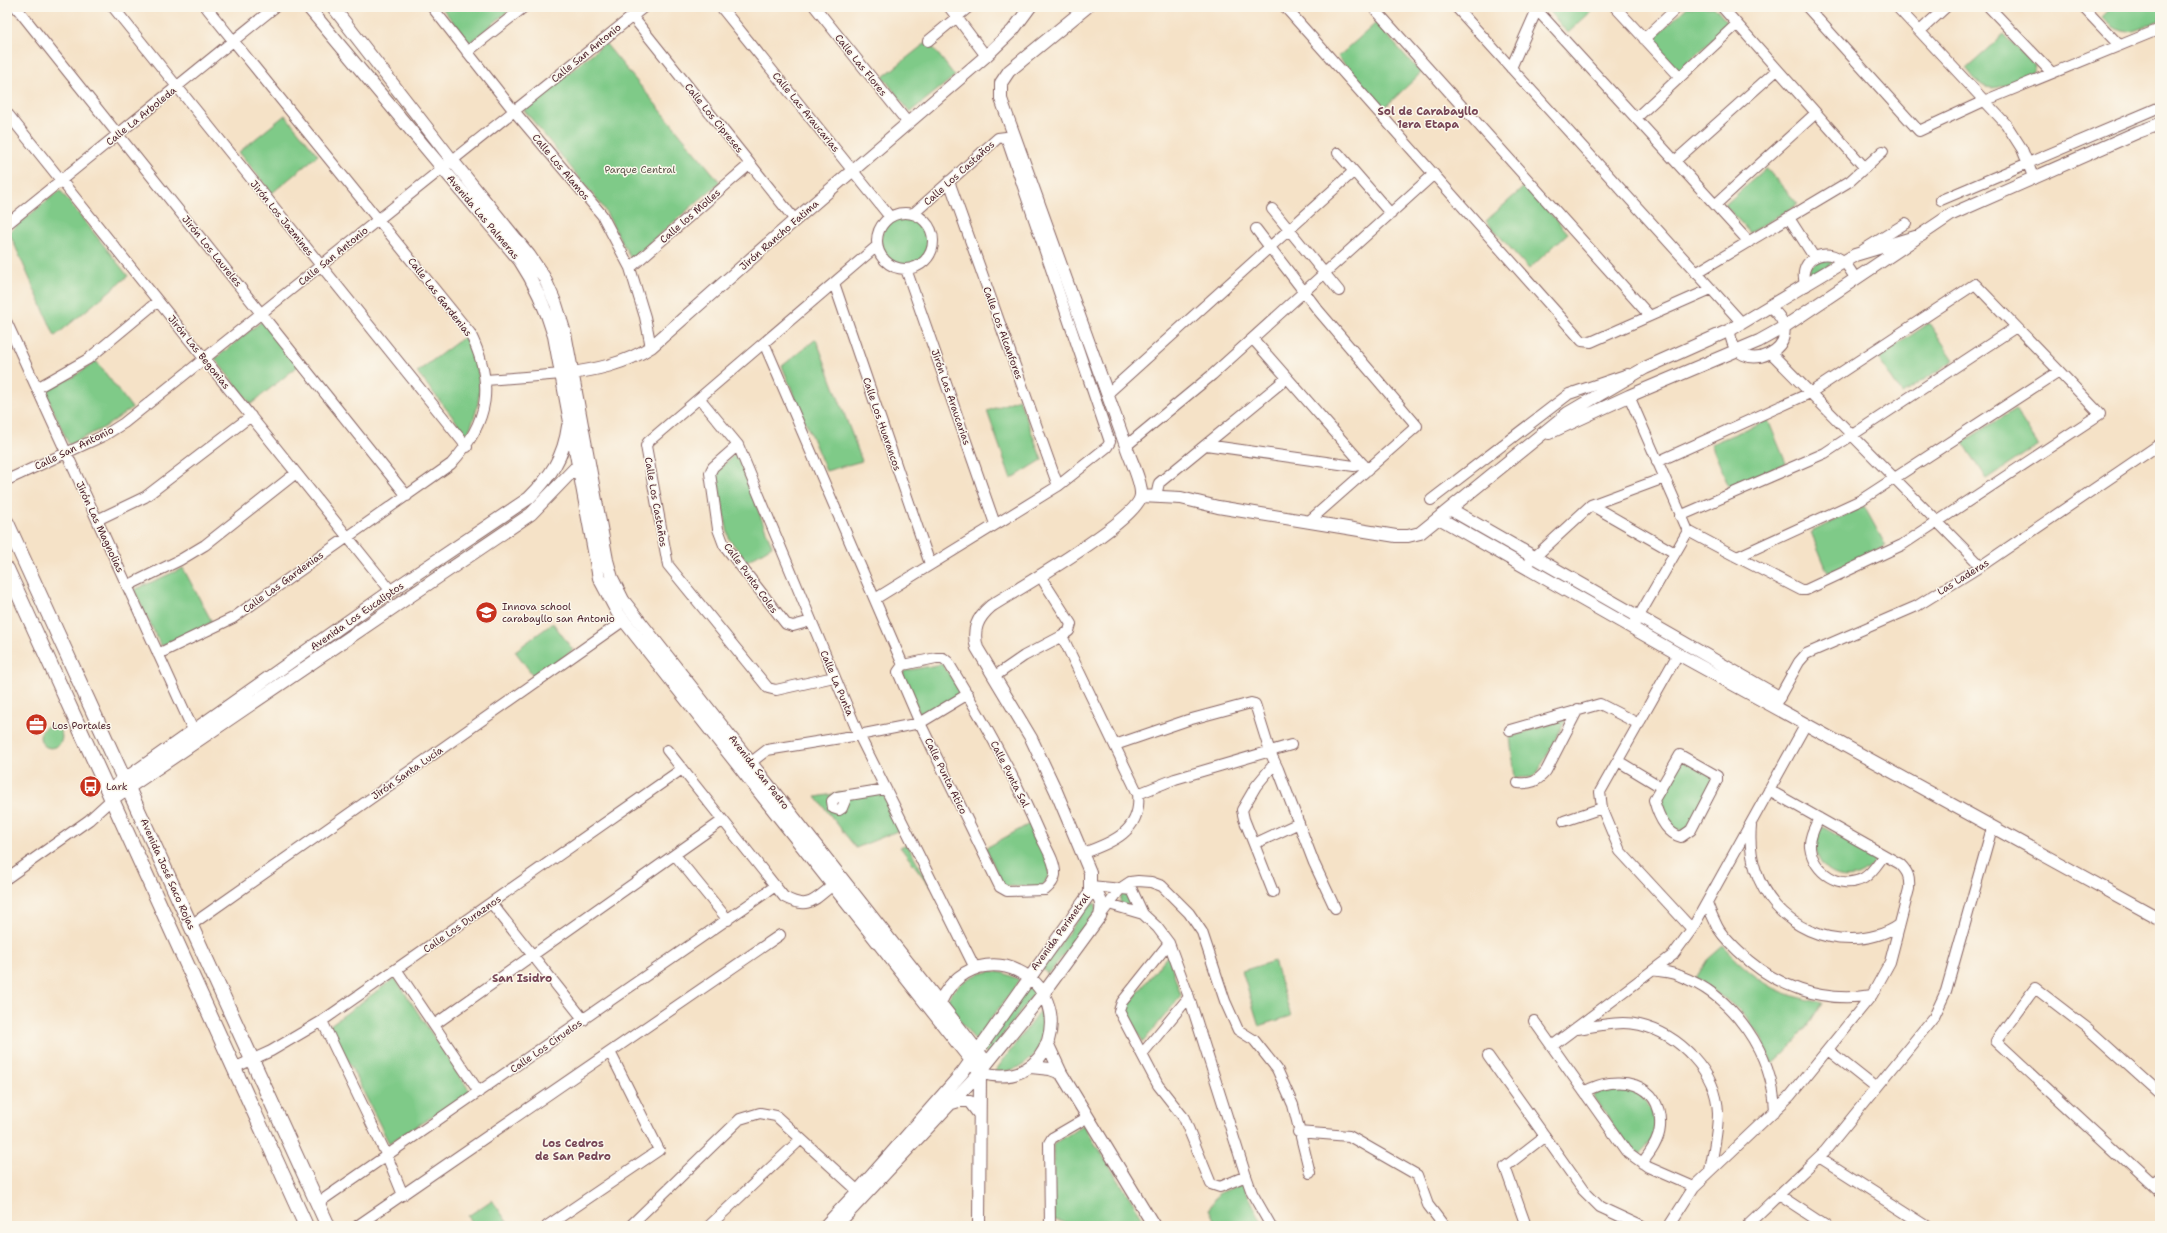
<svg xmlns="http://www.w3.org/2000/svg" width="2167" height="1233" font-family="'Shantell Sans',sans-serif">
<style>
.green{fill:#7fca88;stroke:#64745a}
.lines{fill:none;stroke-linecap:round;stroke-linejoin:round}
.minor-casing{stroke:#866362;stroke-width:12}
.tertiary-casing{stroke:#866362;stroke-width:14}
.secondary-casing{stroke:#866362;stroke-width:16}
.minor{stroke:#fff;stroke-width:10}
.tertiary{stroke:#fff;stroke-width:12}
.secondary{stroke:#fff;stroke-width:14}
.labels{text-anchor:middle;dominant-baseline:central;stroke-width:3;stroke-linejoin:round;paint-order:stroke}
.street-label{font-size:10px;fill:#4a1f2b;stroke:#fbf7ec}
.park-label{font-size:10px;fill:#5a5247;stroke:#fbf7ec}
.poi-label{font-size:10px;fill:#4a1f2b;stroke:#fbf7ec;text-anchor:start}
.neighbourhood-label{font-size:11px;font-weight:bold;fill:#784757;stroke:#fbf7ec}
</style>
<rect width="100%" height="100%" fill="#fbf7ec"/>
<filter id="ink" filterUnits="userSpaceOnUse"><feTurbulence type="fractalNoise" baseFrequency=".025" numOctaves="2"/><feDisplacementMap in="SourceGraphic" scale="8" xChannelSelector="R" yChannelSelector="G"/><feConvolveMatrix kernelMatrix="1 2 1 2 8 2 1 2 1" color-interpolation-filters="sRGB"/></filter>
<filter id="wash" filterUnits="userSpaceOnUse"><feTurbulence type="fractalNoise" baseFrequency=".012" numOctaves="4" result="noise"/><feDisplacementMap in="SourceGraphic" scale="16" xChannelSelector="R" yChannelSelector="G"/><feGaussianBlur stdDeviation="0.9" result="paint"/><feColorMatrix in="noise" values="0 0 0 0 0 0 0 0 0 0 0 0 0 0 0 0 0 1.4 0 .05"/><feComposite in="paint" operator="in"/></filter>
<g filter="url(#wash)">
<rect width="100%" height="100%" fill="#f5e2c7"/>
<!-- green -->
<path class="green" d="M441,7H513L470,43Z
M1545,7H1596L1568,33Z
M1687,7H1714L1729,24L1679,71L1652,40Z
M2112,7H2160V20C2132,31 2126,41 2102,17Z
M1376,23L1421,73L1384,108L1338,57Z
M2004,34L2035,66L2032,73C2020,78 1997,93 1984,86C1977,83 1971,74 1966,68Z
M928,41L955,76L910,112L883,77Z
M605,43L720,182L631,259L603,207L524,110Z
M285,115L318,155L272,193L239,152Z
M1766,168L1798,204L1750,233L1725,205Z
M1525,186L1568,233L1529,269L1486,221Z
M60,190L128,276L55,336L9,232Z
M881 241a24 24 0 1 1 48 0a24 24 0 1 1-48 0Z
M1827,258L1836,261L1807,279C1809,265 1814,261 1827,258Z
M262,321L298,366L251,404L215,359Z
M1929,323L1954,360L1902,394L1878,358Z
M464,337C484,371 484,399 467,435L417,372Z
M816,339L862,461L826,471L782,366Z
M96,361L132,408L105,427L69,445L45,391L73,377Z
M1019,399L1042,460L1011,479L987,411Z
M2015,409L2038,445L1987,479L1963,442Z
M1768,420L1786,463L1729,487L1711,444Z
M736,453L772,546L747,561L729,539L716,472Z
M1864,506L1886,546L1828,573L1811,532Z
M183,568L212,622L161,646L134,590Z
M553,623L573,650L535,678L515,651Z
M942,664L963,695L921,716L903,677L904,671Z
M1566,719L1539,770L1533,777L1515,778L1510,737Z
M40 737a11 11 0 1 1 22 0a11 11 0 1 1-22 0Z
M1681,759L1715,778L1685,831H1676L1662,813L1658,800Z
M879,786L902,829L856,848L816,797Z
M1031,823L1049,866V875L1042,887L1003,886L986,848Z
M1821,826L1877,858C1851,898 1800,868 1821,826Z
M907,844L931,887L900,847Z
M1129,892L1137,909L1121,904L1120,901L1122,893Z
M1093,903L1096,904V911L1052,970L1047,973L1042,969L1089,904Z
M1723,946C1741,965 1763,986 1788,994C1799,998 1811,1000 1822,1003C1808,1029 1794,1045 1772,1064C1768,1055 1765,1046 1761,1038C1749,1014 1718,993 1696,978L1707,960Z
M1168,955L1181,996L1143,1042L1125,1009Z
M1274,961L1291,1016L1259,1026L1242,971Z
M993,971L1004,973L1020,980L975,1040L946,1003C955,983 972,974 993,971Z
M395,978L471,1093L389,1143L330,1025Z
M1031,986L1035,992L1033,995L988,1055L981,1048L1026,987Z
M1042,1008C1046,1029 1042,1053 1023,1065C1015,1070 1002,1071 993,1074Z
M1616,1086C1652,1092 1669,1128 1640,1154L1626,1144L1593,1095L1604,1088Z
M1083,1125L1148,1226H1079L1054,1220L1053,1145Z
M1243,1184L1262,1223L1257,1226H1217L1209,1209L1219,1193Z
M492,1200L510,1226H475L468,1216Z"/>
</g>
<g filter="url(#ink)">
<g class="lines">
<defs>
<path id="minor" d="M16,7L407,496
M113,7L467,447
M432,7L514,111L602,215L630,268L645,317L651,347
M721,7L890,217
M815,7L908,123
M949,7L986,56
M1285,7L1582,341L1591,342L1711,289
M1373,7L1649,315
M1456,7L1742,323
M1615,7L1680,77
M1722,7L1865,168
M1807,7L1919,131L1984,101L2160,29
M1897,7L2006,124L2022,149L2034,179
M1989,7L2052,73
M2083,7L2119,45
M1537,10L1749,242
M632,16L795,220
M1920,31L1946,7
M1644,39L1678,7
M928,41L969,7
M467,52L524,7
M1511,68L1538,7
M7,113L391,591
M1636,118L1737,24
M1338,153L1391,214
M1675,161L1777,70
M949,181L1058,486
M1941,200L2160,107
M1715,205L1816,113
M1272,209L1339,291
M877 241a28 28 0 1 1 56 0a28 28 0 1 1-56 0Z
M1789,218L1814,257
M7,224L275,7
M1256,229L1318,310L1417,426L1308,522
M1863,250L1906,223
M630,268L750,164
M906,269L995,524
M1696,273L1850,181L1883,151
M834,283L930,564
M1806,286C1796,263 1821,246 1840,259C1847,263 1851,272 1856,279
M7,323L194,732
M1730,330C1732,385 1818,346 1770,307
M1253,339L1368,470
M764,343L903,665
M1772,354L1981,566
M486,380L562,374
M37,388L88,359L158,301
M1107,394L1353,172
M1629,396L1688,531L1737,557L1861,500L2059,371L2100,414L1902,545L1806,590H1801L1737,557
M700,399L738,445L859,735L975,968
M738,445L713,467L710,473L718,529L724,545L786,624L793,626L811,621
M1206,445L1354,466L1363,464
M1126,446L1212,375L1434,174
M1657,462L1810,393L1975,284L2059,371
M7,480L105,435L124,423L644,7
M1156,496L1159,483L1287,378
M1431,500L1569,394L1628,374
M1591,505L1675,553
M1680,516L1825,453L2016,327
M97,520L145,497L251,416
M1525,566L1591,505L1664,478
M1044,582L1071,624L1069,631L1062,636L1138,794C1142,831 1112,843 1083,853
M127,586L180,560L205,545L296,473
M875,599L1058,486L1107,447L1110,442L1006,137L998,138L913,214
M1632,628L1688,531
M158,654L233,618L451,464C490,421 495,384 470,333L206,7
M1678,654L1600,792L1602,808L1620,851L1692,929
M936,658H943L948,662C982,718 1014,775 1040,835C1045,846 1056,862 1055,875C1054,881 1050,886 1045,890L1007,891L1000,887L920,723L898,672L903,665Z
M995,676L1024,656L1062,636
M834,677L776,690L768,688L668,565L646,446L648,442L877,246
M1776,703L1799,662L1806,654L1917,606L1981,566L2160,444
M1510,730L1600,704L1639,724
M1115,745L1188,720L1251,703L1255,704L1270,752L1278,769L1314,863L1335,908
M667,750L784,897C808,910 813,901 833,885
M1680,755L1717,776V780L1691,830L1681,837C1666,833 1658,815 1654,800Z
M1618,761L1661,787
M745,767L767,750L859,735L920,723L968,694
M1518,783C1531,784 1537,782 1546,771L1578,709
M1138,794L1175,779L1291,745
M847,796L842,808L839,810L833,808L832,801L837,797L886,789
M1819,818C1815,827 1809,837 1810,847C1813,872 1840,891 1864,878C1873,872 1878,863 1884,855
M1564,821L1602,808
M1751,826C1745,888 1790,940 1852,939C1867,939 1887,934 1899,925
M1254,844L1299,823
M675,855L728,920
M7,878L89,820L112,799
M1091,886L1132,890L1143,914
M1273,892L1244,819L1242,810L1256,786L1275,763
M1707,903C1710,911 1713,918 1717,926C1721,935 1731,944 1738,951C1774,986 1822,1004 1872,995
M492,904L584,1020
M1109,904L1143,914L1157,927L1169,943L1189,997L1246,1176L1252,1193L1271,1226
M1100,916L1121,888L1130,882L1138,881L1151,882L1162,886L1189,913L1202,932L1225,1001L1238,1030L1254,1040L1277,1069L1293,1105L1310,1173
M191,925L623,621
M1169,943L1122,1002L1119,1011L1158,1085L1184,1118L1211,1184L1220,1187L1246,1176
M396,969L479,1092
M1653,970C1662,972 1672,972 1680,976C1734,996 1773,1054 1775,1111
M322,1021L387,1156L403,1195
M1534,1021L1626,1151L1648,1167L1694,1187
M434,1025L722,821
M1577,1029C1597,1026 1620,1020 1640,1025C1679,1034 1717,1072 1718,1113C1718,1133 1713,1152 1710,1171
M1552,1046L1673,955L1692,929L1806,724
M1828,1050L1876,1088
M1142,1054L1189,997
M1488,1056L1583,1190L1600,1207L1641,1226
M234,1068L271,1051L322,1021L682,769
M1584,1092C1616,1073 1663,1081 1660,1127C1659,1141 1650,1153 1642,1163
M2160,1094L2087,1028L2035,988L1996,1041L2160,1193
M1298,1132L1349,1136L1417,1175L1428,1205L1444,1226
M1819,1157L1927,1226
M2153,1186L2160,1179
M1779,1195L1826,1226
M318,1203L774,887
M357,1226L780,935
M547,1226L659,1150L610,1052
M630,1226L740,1119L760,1113L776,1116L858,1191
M709,1226L800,1140
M1050,1226L1049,1143L1052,1138L1088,1117
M1526,1226L1505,1167L1545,1136
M1669,1226L1694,1187L1790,1096L1872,995L1890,962L1909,889C1910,877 1908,872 1900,864L1769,790
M1746,1226L1825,1151L1934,1017L1946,991L1992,828"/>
<path id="tertiary" d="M308,7L520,261C536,285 546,309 554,336L599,578L617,612L980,1072
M333,7L452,160L529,255L544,277L556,304L565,333L607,560L612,578L623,600L987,1063
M565,374C595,370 625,364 651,347L795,220L986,56L1013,30L1030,7
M1549,433L1629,396L1759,341L1784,327L1952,214L2138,132L2160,124
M1141,496L1181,498L1218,507L1396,536H1408L1420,533L1568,413L1645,368L1730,330L1855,255L1922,235
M1450,509L1779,697
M1439,518L1678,654L2160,919
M108,791L391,591L529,498C550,477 564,457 568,426
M112,799L531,514L581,462
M938,1008C945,988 959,973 979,967C992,964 1006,965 1018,971C1076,998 1053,1095 980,1072
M1047,1043L1061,1073L1154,1226
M1031,1067L1050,1069L1061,1073
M952,1103L962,1100L970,1102L979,1114
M825,1226L858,1191L962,1073L1090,893V872L1056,791L1031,738L977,648C972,630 977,618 991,606C1016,590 1139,520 1141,495C1142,482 1130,459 1126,446L1001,99V83L1009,71L1087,7
M836,1226L980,1072L1043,994L1100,916C1104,902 1099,896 1091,886
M979,1226L980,1072"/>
<path id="secondary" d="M7,523L328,1226
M7,569L306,1226"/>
</defs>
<!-- minor casing -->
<use href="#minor" class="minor-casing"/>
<!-- tertiary casing -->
<use href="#tertiary" class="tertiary-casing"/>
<!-- secondary casing -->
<use href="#secondary" class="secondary-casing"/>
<!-- minor -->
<use href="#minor" class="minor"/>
<!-- tertiary -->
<use href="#tertiary" class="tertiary"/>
<!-- secondary -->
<use href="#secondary" class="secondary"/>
</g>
</g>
<!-- icons -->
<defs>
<symbol id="school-disc" viewBox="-11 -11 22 22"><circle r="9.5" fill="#c8321e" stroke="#fbf7ec"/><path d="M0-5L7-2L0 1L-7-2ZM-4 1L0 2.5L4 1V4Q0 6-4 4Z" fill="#fff"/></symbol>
<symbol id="office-disc" viewBox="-11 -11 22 22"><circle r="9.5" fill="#c8321e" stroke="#fbf7ec"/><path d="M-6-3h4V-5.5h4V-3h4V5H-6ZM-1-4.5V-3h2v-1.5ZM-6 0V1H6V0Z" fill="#fff"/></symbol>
<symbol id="bus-disc" viewBox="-11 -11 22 22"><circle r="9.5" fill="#c8321e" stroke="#fbf7ec"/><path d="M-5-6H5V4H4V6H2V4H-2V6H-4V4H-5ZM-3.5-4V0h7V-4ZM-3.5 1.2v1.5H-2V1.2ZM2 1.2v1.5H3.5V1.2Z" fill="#fff"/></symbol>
</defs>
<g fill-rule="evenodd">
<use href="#school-disc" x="474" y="600" width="25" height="25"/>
<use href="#office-disc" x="24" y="712" width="25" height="25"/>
<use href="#bus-disc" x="78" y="774" width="25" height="25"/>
</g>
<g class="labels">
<!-- street labels -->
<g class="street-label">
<text transform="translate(586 53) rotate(-39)">Calle San Antonio</text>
<text transform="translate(861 65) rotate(51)">Calle Las Flores</text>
<text transform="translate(806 112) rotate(51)">Calle Las Araucarias</text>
<text transform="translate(141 116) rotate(-39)">Calle La Arboleda</text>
<text transform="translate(714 118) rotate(51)">Calle Los Cipreses</text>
<text transform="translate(561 167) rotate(50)">Calle Los Alamos</text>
<text transform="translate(959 173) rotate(-42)">Calle Los Castaños</text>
<text transform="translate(690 216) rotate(-41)">Calle los Molles</text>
<text transform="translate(483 217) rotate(50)">Avenida Las Palmeras</text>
<text transform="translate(282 218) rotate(51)">Jirón Los Jazmines</text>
<text transform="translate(779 235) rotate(-41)">Jirón Rancho Fatima</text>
<text transform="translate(212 251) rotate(51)">Jirón Los Laureles</text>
<text transform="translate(333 256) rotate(-39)">Calle San Antonio</text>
<text transform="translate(440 297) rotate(52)">Calle Las Gardenias</text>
<text transform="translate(1003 333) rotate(70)">Calle Los Alcanfores</text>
<text transform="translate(199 352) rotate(51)">Jirón Las Begonias</text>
<text transform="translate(951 397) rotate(71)">Jirón Las Araucarias</text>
<text transform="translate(882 424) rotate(71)">Calle Los Huarancos</text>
<text transform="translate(74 448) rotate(-26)">Calle San Antonio</text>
<text transform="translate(656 502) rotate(80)">Calle Los Castaños</text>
<text transform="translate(100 527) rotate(65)">Jirón Las Magnolias</text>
<text transform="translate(1963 577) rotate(-32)">Las Laderas</text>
<text transform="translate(751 578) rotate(54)">Calle Punta Coles</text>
<text transform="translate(283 582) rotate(-36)">Calle Las Gardenias</text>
<text transform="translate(357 616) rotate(-35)">Avenida Los Eucaliptos</text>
<text transform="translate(837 683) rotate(67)">Calle La Punta</text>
<text transform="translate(759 772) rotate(52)">Avenida San Pedro</text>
<text transform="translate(407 773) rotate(-35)">Jirón Santa Lucía</text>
<text transform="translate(1010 774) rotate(63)">Calle Punta Sal</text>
<text transform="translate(946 776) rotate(64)">Calle Punta Atico</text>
<text transform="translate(168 874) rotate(66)">Avenida José Saco Rojas</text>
<text transform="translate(462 924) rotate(-35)">Calle Los Duraznos</text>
<text transform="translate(1060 932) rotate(-54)">Avenida Perimetral</text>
<text transform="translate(546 1046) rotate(-35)">Calle Los Ciruelos</text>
</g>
<!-- park labels -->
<g class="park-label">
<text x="640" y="169">Parque Central</text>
</g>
<!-- poi labels -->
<g class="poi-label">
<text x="502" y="606">Innova school<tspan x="502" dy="12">carabayllo san Antonio</tspan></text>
<text x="52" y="725">Los Portales</text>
<text x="106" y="786">Lark</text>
</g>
<!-- neighbourhood labels -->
<g class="neighbourhood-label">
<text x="1428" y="111">Sol de Carabayllo<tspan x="1428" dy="13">1era Etapa</tspan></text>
<text x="522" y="978">San Isidro</text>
<text x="573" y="1143">Los Cedros<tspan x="573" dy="13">de San Pedro</tspan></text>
</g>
</g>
<!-- margin -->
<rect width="2167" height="1233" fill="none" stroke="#fbf7ec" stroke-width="24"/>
</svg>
